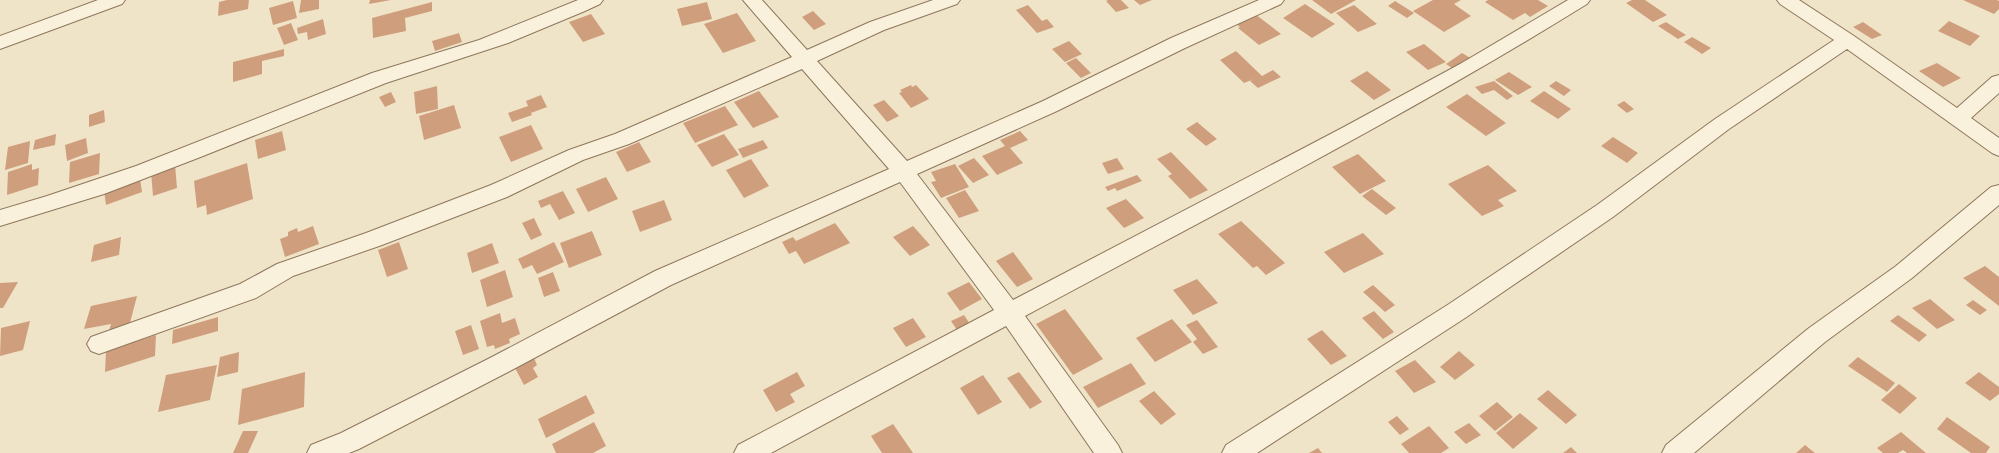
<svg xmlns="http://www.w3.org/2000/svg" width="1999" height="453" font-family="'Roboto Serif',serif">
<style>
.building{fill:#cf9f7d}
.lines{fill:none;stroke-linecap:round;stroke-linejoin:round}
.minor-casing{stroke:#8d765c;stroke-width:2}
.minor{fill:#faf1dc;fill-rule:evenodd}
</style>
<rect width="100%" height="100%" fill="#f0e4c8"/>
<!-- building -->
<path class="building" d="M227,0H249L248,9L218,16L219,2Z
M301,0H319V9L299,13Z
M370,0H391L369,4Z
M1108,0H1121L1129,8L1116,12L1106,1Z
M1134,0H1152L1140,5Z
M1312,0H1356L1331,14Z
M1433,0H1461L1454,4L1471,16L1444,32L1413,11Z
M1488,0H1538L1548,6L1530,17L1525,13L1513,20L1485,2Z
M1632,0H1645L1667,15L1653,22L1626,3Z
M1963,0H1997L1999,1V9L1994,14Z
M293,1L297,18L273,25L269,8Z
M1395,1L1414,13L1407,18L1388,6Z
M432,2V11L405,18L406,31L373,38L372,18Z
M707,2L712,19L682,26L677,9Z
M1305,4L1335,24L1312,38L1283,18Z
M1028,5L1042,21L1047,19L1054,27L1037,33L1016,10Z
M1354,5L1377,24L1358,32L1336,13Z
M813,11L826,24L814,30L802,17Z
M737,13L756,41L723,53L704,24Z
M591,14L605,34L583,42L569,22Z
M1255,14L1281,34L1259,45L1238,28L1240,27L1235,23Z
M323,19L326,34L308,40L307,32L298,34L297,28Z
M1949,21L1980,36L1970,46L1938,31Z
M1666,22L1686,35L1678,39L1658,26Z
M1863,22L1882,35L1872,39L1853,27Z
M291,23L298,40L284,45L277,28Z
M459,33L462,42L435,51L432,41Z
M1692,37L1711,48L1702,54L1684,42Z
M1069,41L1082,54L1065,62L1052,49Z
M1424,44L1446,62L1428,70L1406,52Z
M284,49V56L262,61V74L233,82V62Z
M1236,51L1262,76L1273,70L1281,77L1258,88L1250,81L1254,79L1244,83L1220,60Z
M1462,53L1472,59L1455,70L1446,64Z
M1076,58L1091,73L1081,78L1066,63Z
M1937,63L1961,78L1943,87L1919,71Z
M1367,71L1391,90L1374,100L1350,81Z
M1509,72L1532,87L1518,95L1495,80Z
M1494,81L1513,96L1507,100L1494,90L1482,94L1475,87Z
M1556,81L1571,90L1564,96L1549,86Z
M911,85L912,87L916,85L929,99L911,108L899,93L902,92L900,90Z
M437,86L438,109L416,114L414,92Z
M759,91L779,117L753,128L734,102Z
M1544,91L1571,109L1558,119L1530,101Z
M391,92L396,102L385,107L379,97Z
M1467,94L1506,123L1486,136L1446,107Z
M541,95L547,107L531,113L532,115L512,122L508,113L528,106L526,101Z
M884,100L899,116L887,122L873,105Z
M1624,101L1634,109L1627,113L1617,105Z
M454,105L461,128L424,140L419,116Z
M725,106L738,125L695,143L683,123Z
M104,110L105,122L89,127V115Z
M1197,122L1217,139L1206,146L1186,129Z
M531,125L543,149L511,162L499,137Z
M282,131L286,150L258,159L255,140Z
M1020,131L1028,140L1010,148L1023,163L997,175L982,156L1005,146L1000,140Z
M56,134L55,145L33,150L35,140Z
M724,134L739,155L712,167L697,145Z
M1613,137L1638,153L1627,163L1601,146Z
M86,138L88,153L67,161L65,145Z
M763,140L768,148L743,158L738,149Z
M30,141L28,163L5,170L8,147Z
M639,142L651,162L627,172L616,152Z
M1171,152L1208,190L1190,199L1168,176L1172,174L1157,159Z
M100,153L99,174L69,183L70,162Z
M1358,154L1386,181L1360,194L1332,167Z
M974,158L989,175L973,183L958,166Z
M1117,158L1124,169L1108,174L1102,163Z
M751,159L769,186L744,198L726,170Z
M247,163L253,199L207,215L206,205L197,208L194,181Z
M32,164V170L39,168L38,185L7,195L8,172Z
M175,164L177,188L153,196L151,172Z
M955,164L969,187L941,198L931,182L936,181L931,172Z
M1488,165L1517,191L1498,200L1504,206L1482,216L1448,184Z
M1137,175L1142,181L1117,191L1115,188L1108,191L1105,187Z
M606,177L618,199L588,212L576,189Z
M140,178L142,192L106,205L104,190Z
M1372,189L1396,208L1386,215L1362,196Z
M965,190L979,211L959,218L946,198Z
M563,191L575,213L559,220L550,204L541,208L538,201Z
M1126,199L1144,218L1124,228L1106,208Z
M664,200L672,220L640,232L632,211Z
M534,218L542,235L531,240L522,223Z
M1241,221L1285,263L1266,275L1257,266L1253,268L1218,234Z
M835,223L850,243L804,264L796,251L789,254L782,242L793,237L796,241Z
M313,226L319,244L285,257L280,239L288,236V232L297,228L298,232Z
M913,226L930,245L910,256L893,237Z
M592,231L602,255L569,268L560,243Z
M1363,233L1384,254L1344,273L1324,252Z
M121,237L119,255L91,262L94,245Z
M399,242L408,269L387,277L378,250Z
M554,242L564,262L537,274L532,265L523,269L518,259Z
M492,243L499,263L472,273L467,253Z
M1013,252L1033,279L1017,287L996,261Z
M1985,266L1999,277V306L1963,278Z
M505,270L513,297L487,307L480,280Z
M553,272L560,291L544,297L538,278Z
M1197,279L1218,303L1193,315L1173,290Z
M18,282L3,308H0V283Z
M969,282L982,299L960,311L947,293Z
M1373,285L1395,305L1385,312L1363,292Z
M137,296L129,327L109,331L111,324L84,329L91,306Z
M1930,299L1955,320L1937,329L1912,308Z
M1973,300L1987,310L1980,315L1966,305Z
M1065,309L1103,359L1073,375L1036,324Z
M1374,311L1394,332L1383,339L1362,318Z
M500,313L502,323L515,318L520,334L509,339L510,343L495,349L494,345L487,347L480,321Z
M964,315L970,324L957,330L951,321Z
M1898,315L1927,335L1919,342L1890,321Z
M218,317V331L172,344L173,330Z
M913,318L926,337L906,347L893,328Z
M1172,319L1192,342L1155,362L1136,338Z
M1197,320L1218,347L1203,354L1193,342L1197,339L1186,325Z
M30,321L23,350L0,356L1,328Z
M471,325L479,349L463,355L455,331Z
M1322,330L1347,356L1331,365L1307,339Z
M156,335L155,356L105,372L106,351Z
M1459,351L1475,365L1455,380L1440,367Z
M239,352L238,372L217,377L220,357Z
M1858,357L1895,383L1887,392L1848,366Z
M534,358L537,365L533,368L538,377L524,385L515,368Z
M1415,360L1436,382L1414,393L1395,371Z
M1131,363L1146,384L1098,408L1083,387Z
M217,365L210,400L158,412L166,375Z
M305,372L304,407L238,425L242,389Z
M797,372L805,386L790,394L795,402L776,412L763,390Z
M1019,372L1042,402L1030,409L1007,378Z
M1979,372L1999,387V394L1990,401L1965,383Z
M983,375L1002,402L978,415L960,388Z
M1899,384L1917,398L1900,414L1881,400Z
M1548,390L1577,415L1566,424L1537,399Z
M1154,391L1176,414L1161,425L1139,401Z
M586,395L595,413L546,438L538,419Z
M1497,402L1513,417L1495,431L1479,416Z
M1520,413L1538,428L1513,449L1496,433Z
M1397,416L1409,429L1400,435L1388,422Z
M1947,417L1990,447L1986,453H1971L1937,429Z
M594,422L606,446L593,453H556L552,444Z
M1469,423L1481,435L1466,444L1454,432Z
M893,424L913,453H882L871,436Z
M1429,426L1449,448L1441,453H1409L1401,444Z
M243,431H258L248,453H233Z
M1901,432L1926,453H1907L1903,450L1898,453H1883L1877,448Z
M1805,445L1815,453H1796Z
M1571,447L1577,453H1563Z
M1318,448L1322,453H1309Z"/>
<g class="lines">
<defs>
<path id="minor" d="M98,0H125L122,4L0,49V36Z
M578,0H603L600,4L585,11L508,43L386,83L198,158L104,194L0,226V210L47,196L136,166L372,73L479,40Z
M743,0H762L807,50L870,22L933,0H960L957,4L884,30L817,61L907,161L1043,101L1171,38L1259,0H1284L1281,4L1185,48L1057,111L917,174L1013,300L1342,128L1460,64L1568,0H1590L1587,4C1405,117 1214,214 1025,316L1118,445L1122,453H1094L1006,326L771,453H734L738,445L994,310L900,182L671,285L508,372L359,449L349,453H307L311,445L341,433L490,358L655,271L889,169L802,69L629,144L583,160L507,197L382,245L293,276L256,298L99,354L91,351L87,344L91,337L240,284L277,264L366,233L491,185L569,150L615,134L792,57Z
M1777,0H1799L1854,36L1957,108L1992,77L1999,75V93L1971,118L1999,138V156L1992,153L1847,49L1729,129L1613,217L1465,318L1257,453H1222L1226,445L1449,304L1597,205L1715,119L1834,40L1780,4Z
M1999,185V205L1912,278L1825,342L1694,453H1662L1666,445L1809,328L1896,266L1991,187Z"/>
</defs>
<!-- minor casing -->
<use href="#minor" class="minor-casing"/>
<!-- minor -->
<use href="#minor" class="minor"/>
</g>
</svg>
